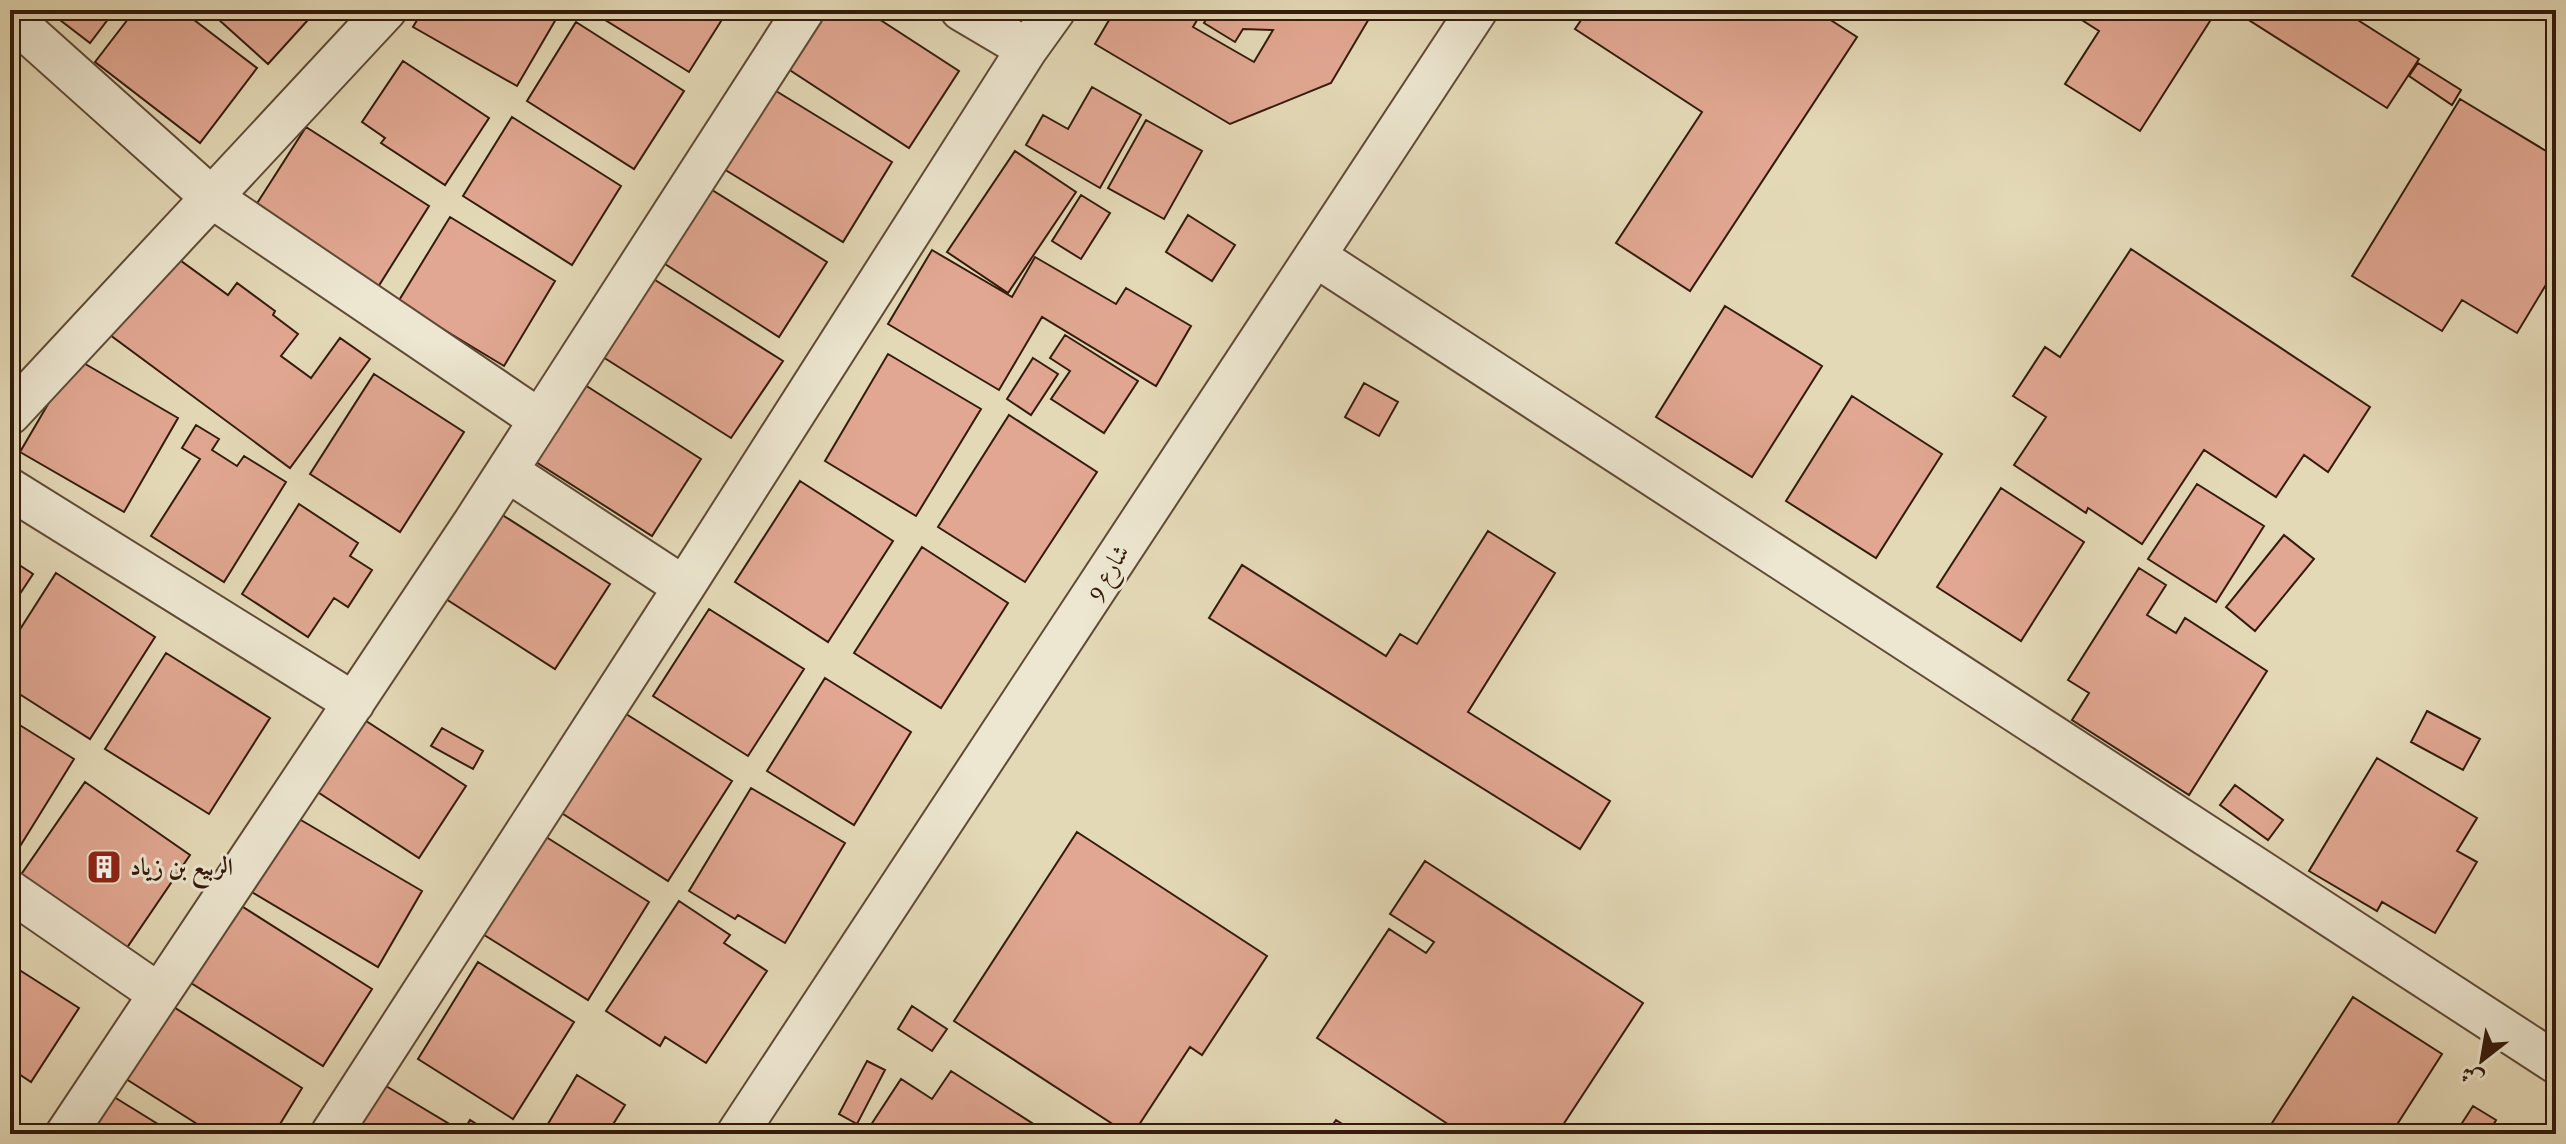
<svg xmlns="http://www.w3.org/2000/svg" width="2566" height="1144" font-family="'IM FELL Great Primer',Amiri,serif">
<style>
.building{fill:#e1a792;stroke:#341b0b;stroke-width:2}
.lines{fill:none;stroke-linecap:round;stroke-linejoin:round}
.minor-casing{stroke:#604a36;stroke-width:44}
.minor{stroke:#ede6d0;stroke-width:40}
.labels{text-anchor:middle;dominant-baseline:central;stroke-width:6;stroke-linejoin:round;paint-order:stroke}
.street-label{font-size:24px;fill:#341b0b;stroke:#ede6d0}
.poi-label{font-size:24px;font-weight:bold;fill:#341b0b;stroke:#ede6d0;text-anchor:start}
</style>
<rect width="100%" height="100%" fill="#e4d9b7"/>
<filter id="stains"><feTurbulence type="fractalNoise" baseFrequency=".0025" numOctaves="4"/><feColorMatrix values="0 0 0 0 .2 0 0 0 0 .09 0 0 0 0 .02 0 0 0 .5 -.17"/></filter>
<radialGradient id="worn" r=".72"><stop offset=".6" stop-color="#630" stop-opacity="0"/><stop offset="1" stop-color="#630" stop-opacity=".3"/></radialGradient>
<!-- building -->
<path class="building" d="M47,10H115L90,43Z
M135,10H181L257,68L200,143L95,62Z
M208,10H317L268,64Z
M423,10H540L556,19L517,86L413,27Z
M589,10H728L689,72Z
M818,10H865L959,71L909,148L782,65Z
M1115,10H1203L1193,27L1254,62L1273,30L1243,29L1235,42L1204,23L1212,10L1373,12L1331,83L1230,124L1095,44Z
M1588,10H1815L1857,37L1690,291L1616,243L1702,112L1575,29Z
M2066,10H2217L2140,131L2065,84L2099,31Z
M2233,10H2342L2419,59L2387,108Z
M576,22L684,91L634,169L527,101Z
M403,61L489,118L445,185L381,143L385,138L362,122Z
M2418,63L2461,90L2452,105L2409,76Z
M763,83L892,162L843,242L714,163Z
M1092,87L1141,115L1100,188L1026,145L1043,115L1068,129Z
M2460,99L2556,157V268L2517,333L2462,300L2442,331L2352,276Z
M512,117L621,186L572,265L463,196Z
M1146,120L1202,151L1164,219L1108,188Z
M306,127L429,206L378,287L254,208Z
M1015,151L1076,192L1008,293L947,252Z
M701,183L827,262L779,337L654,257Z
M1081,195L1110,213L1081,259L1052,241Z
M1188,215L1235,245L1212,281L1166,252Z
M450,217L555,281L504,366L398,302Z
M2131,249L2370,407L2328,472L2304,455L2276,497L2204,450L2142,544L2088,508L2086,513L2014,465L2046,417L2013,396L2045,347L2060,357Z
M166,250L228,295L237,283L275,311L273,315L298,334L281,356L311,378L340,338L370,359L290,468L106,332Z
M932,250L1012,297L1035,257L1116,304L1126,288L1191,326L1156,386L1042,317L999,390L888,324Z
M644,273L783,361L731,438L595,352Z
M1725,306L1822,366L1752,477L1656,417Z
M1065,335L1138,381L1104,433L1051,399L1070,371L1050,358Z
M888,354L981,409L916,516L825,461Z
M75,358L178,418L124,512L20,452Z
M1033,358L1058,374L1031,415L1007,399Z
M374,374L464,432L400,532L310,474Z
M574,378L701,459L652,536L525,455Z
M1364,383L1398,402L1379,436L1345,417Z
M1852,396L1942,454L1876,558L1786,501Z
M1009,415L1097,472L1025,582L938,527Z
M196,425L219,439L212,450L237,466L244,456L286,482L224,582L151,536L200,459L182,448Z
M800,481L893,541L828,642L735,582Z
M2197,484L2264,526L2216,602L2148,559Z
M2001,488L2084,542L2021,641L1937,587Z
M299,504L358,543L350,556L372,570L348,607L334,598L308,637L242,594Z
M490,507L610,584L555,669L435,592Z
M1488,531L1555,573L1468,712L1610,801L1580,849L1209,618L1242,565L1386,656L1400,634L1417,644Z
M2284,535L2314,559L2255,631L2226,607Z
M922,547L1008,603L941,708L854,653Z
M10,559L33,574L10,609Z
M2139,568L2166,585L2147,615L2176,633L2185,618L2267,671L2189,795L2072,720L2089,693L2068,680Z
M56,573L155,637L90,739L10,688V645Z
M709,609L804,669L748,756L653,696Z
M166,653L270,718L209,814L105,749Z
M825,678L911,732L854,825L767,771Z
M2427,711L2480,739L2463,770L2411,742Z
M623,712L732,781L668,881L560,812Z
M360,717L466,786L419,858L313,789Z
M10,719L74,759L14,856L10,854Z
M442,728L483,751L473,769L431,746Z
M2377,758L2477,818L2457,851L2477,862L2435,933L2382,902L2377,911L2309,871Z
M85,782L190,855L124,952L18,879Z
M2235,785L2283,820L2268,840L2220,805Z
M751,788L845,843L785,943L738,915L735,919L689,891Z
M294,816L422,891L378,967L250,891Z
M1077,832L1267,956L1202,1055L1190,1047L1133,1134H1128L954,1021Z
M543,835L649,902L588,1000L481,933Z
M1425,861L1643,1003L1557,1134H1463L1317,1038L1389,929L1426,953L1434,942L1390,914Z
M232,900L372,989L323,1066L183,978Z
M679,901L730,935L724,943L767,971L706,1063L665,1037L660,1046L606,1011Z
M478,962L574,1022L513,1119L418,1059Z
M10,964L79,1008L31,1082L10,1068Z
M2353,997L2442,1054L2391,1134H2265Z
M161,999L302,1088L274,1134H213L115,1072Z
M912,1006L947,1029L932,1051L898,1029Z
M867,1061L885,1070L857,1124L839,1114Z
M951,1071L1049,1134H865L901,1079L932,1099Z
M577,1075L625,1105L607,1134H542Z
M381,1083L463,1132L470,1120L492,1134H351Z
M106,1092L174,1134H80Z
M2473,1106L2496,1120L2488,1134H2455Z
M1336,1120L1358,1134H1326Z"/>
<g class="lines">
<defs>
<path id="minor" d="M961,10L1027,49
M10,17L211,197L540,420
M1315,256L2556,1063
M10,414L386,10
M507,471L684,587
M10,489L354,703
M10,891L159,994
M66,1134L474,522L804,10
M331,1134L684,587L1027,49L1055,10
M737,1134L1477,10"/>
</defs>
<!-- minor casing -->
<use href="#minor" class="minor-casing"/>
<!-- minor -->
<use href="#minor" class="minor"/>
</g>
<!-- icons -->
<defs>
<symbol id="building-square" viewBox="-11 -11 22 22"><rect x="-9" y="-9" width="18" height="18" rx="4" fill="#8f2418" stroke="#ede6d0"/><path d="M-4-6H4V6H1V3H-1V6H-4ZM-2.5-4.3h1.7v1.8h-1.7ZM.8-4.3h1.7v1.8H.8ZM-2.5-1h1.7V.8h-1.7ZM.8-1h1.7V.8H.8Z" fill="#fff"/></symbol>
</defs>
<g fill-rule="evenodd">
<use href="#building-square" x="84" y="847" width="40" height="40"/>
</g>
<g class="labels">
<!-- street labels -->
<g class="street-label">
<text transform="translate(1107 572) rotate(-57)">شارع 9</text>
</g>
<!-- poi labels -->
<g class="poi-label">
<text x="130" y="867">الربيع بن زياد</text>
</g>
</g>
<!-- margin -->
<rect width="2566" height="1144" fill="none" stroke="#e4d9b7" stroke-width="40"/>
<rect x="12" y="12" width="2542" height="1120" fill="none" stroke="#341b0b" stroke-width="4"/>
<rect x="20" y="20" width="2526" height="1104" fill="none" stroke="#341b0b" stroke-width="2"/>
<!-- north arrow -->
<g transform="translate(2482 1060) rotate(211)" stroke="#ede6d0" stroke-width="6" paint-order="stroke">
<path d="M0-6L14 30L0 20L-14 30Z" fill="#341b0b"/>
<text y="-12" font-size="22" font-weight="bold" text-anchor="middle" fill="#341b0b">ش</text>
</g>
<rect width="100%" height="100%" filter="url(#stains)"/>
<rect width="100%" height="100%" fill="url(#worn)"/>
</svg>
